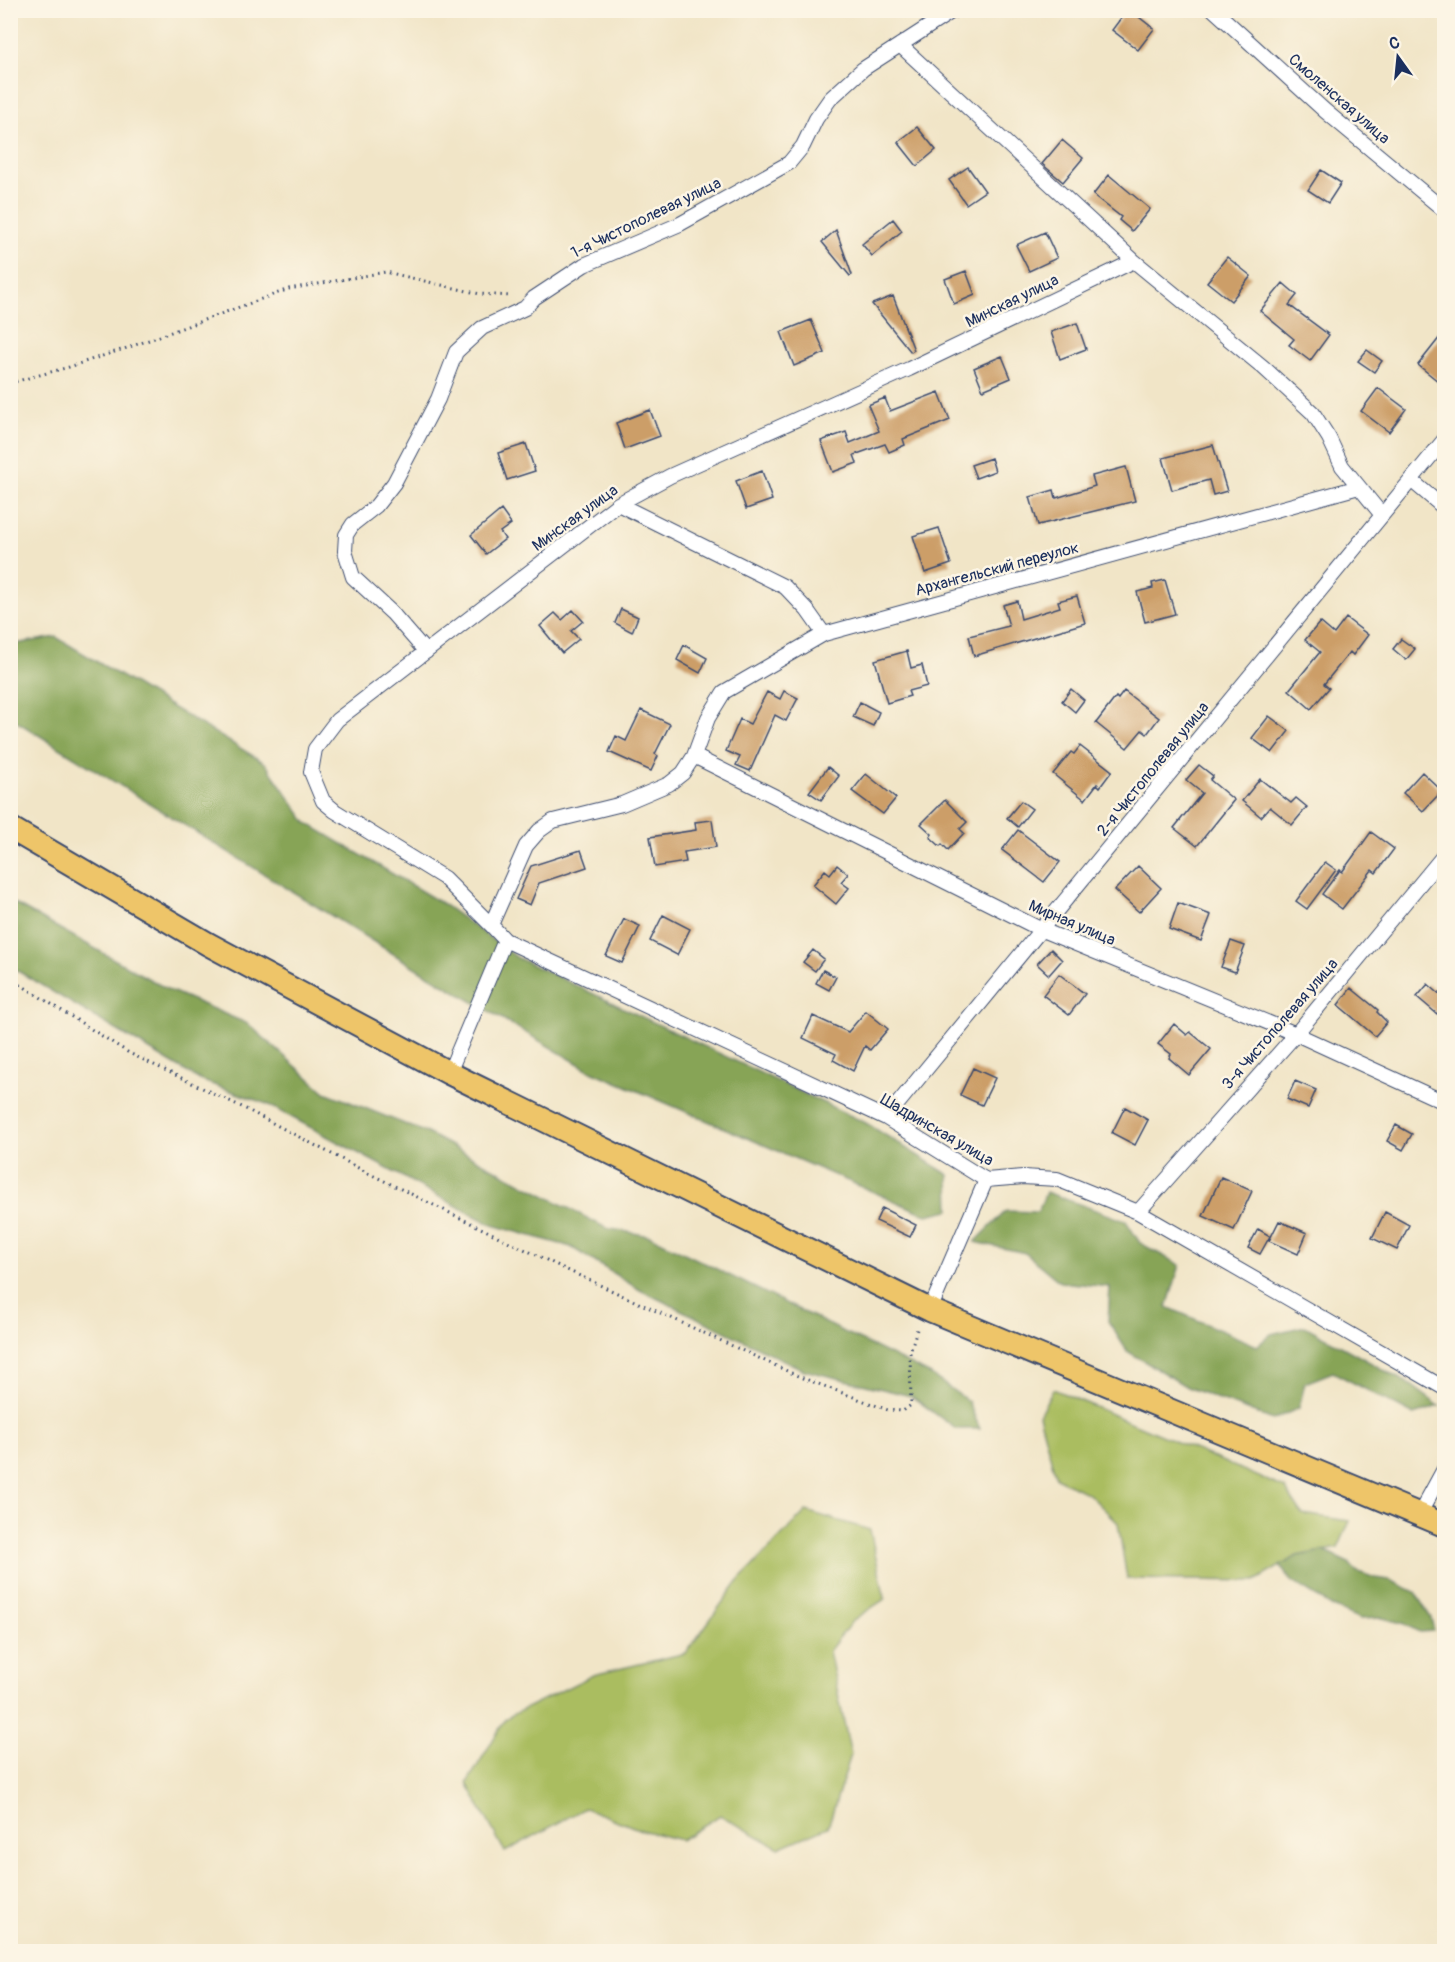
<svg xmlns="http://www.w3.org/2000/svg" width="1455" height="1962" font-family="Pangolin,sans-serif">
<style>
.green{fill:#aabd60;stroke:#62765f;stroke-width:1.5}
.forest{fill:#87a456;stroke:#516a5a;stroke-width:1.5}
.building{fill:#cc9e68}
.lines{fill:none;stroke-linecap:round;stroke-linejoin:round}
.minor-casing{stroke:#3b4a6e;stroke-width:16}
.primary-casing{stroke:#3b4a6e;stroke-width:26}
.path{stroke:#3b4a6e;stroke-width:3;stroke-dasharray:1.5 4.5;stroke-linecap:butt}
.minor{stroke:#fff;stroke-width:14}
.primary{stroke:#eec569;stroke-width:22}
.labels{text-anchor:middle;dominant-baseline:central;stroke-width:5;stroke-linejoin:round;paint-order:stroke}
.street-label{font-size:16px;fill:#1b2f5e;stroke:#fcf5e5}
</style>
<rect width="100%" height="100%" fill="#fcf5e5"/>
<filter id="ink" filterUnits="userSpaceOnUse"><feTurbulence type="fractalNoise" baseFrequency=".0167" numOctaves="2"/><feDisplacementMap in="SourceGraphic" scale="12" xChannelSelector="R" yChannelSelector="G"/><feConvolveMatrix kernelMatrix="1 2 1 2 8 2 1 2 1" color-interpolation-filters="sRGB"/></filter>
<filter id="wash" filterUnits="userSpaceOnUse"><feTurbulence type="fractalNoise" baseFrequency=".008" numOctaves="4" result="noise"/><feDisplacementMap in="SourceGraphic" scale="24" xChannelSelector="R" yChannelSelector="G"/><feGaussianBlur stdDeviation="1.35" result="paint"/><feColorMatrix in="noise" values="0 0 0 0 0 0 0 0 0 0 0 0 0 0 0 0 0 1.4 0 .05"/><feComposite in="paint" operator="in"/></filter>
<g filter="url(#wash)">
<rect width="100%" height="100%" fill="#f1e5c7"/>
<!-- green -->
<path class="green" d="M1053,1389L1285,1488L1302,1514L1350,1521L1338,1548L1297,1556L1255,1581L1127,1579L1118,1523L1089,1494L1056,1478L1039,1415Z
M806,1511L870,1530L885,1599L853,1620L829,1651L851,1755L828,1827L779,1848L720,1815L681,1840L641,1830L585,1808L505,1852L467,1783L506,1718L593,1675L686,1653L738,1581Z"/>
<!-- forest -->
<path class="forest" d="M56,637L265,763L307,823L443,904L518,958L866,1123L949,1175L950,1210L927,1215L589,1070L421,971L11,718L10,645Z
M10,901L169,990L248,1024L325,1092L427,1133L606,1228L650,1236L931,1375L968,1401L980,1429H956L911,1396L804,1370L640,1290L571,1247L492,1225L267,1104L200,1080L11,967Z
M1046,1192L1126,1221L1140,1243L1180,1265L1167,1307L1257,1346L1271,1334L1305,1326L1411,1385L1439,1406L1414,1415L1333,1372L1305,1383L1299,1408L1273,1420L1187,1387L1127,1351L1108,1321L1110,1287L1060,1282L1025,1253L975,1242L1006,1211L1038,1212Z
M1323,1551L1349,1563L1356,1571L1375,1578L1390,1580L1415,1592L1431,1618L1434,1631L1419,1632L1403,1623L1382,1618L1360,1619L1333,1607L1290,1580L1280,1566L1297,1556Z"/>
<g id="blocks">
<!-- building -->
<path class="building" d="M1127,10H1130L1154,29L1138,50L1112,30Z
M917,127L936,150L917,166L898,142Z
M1062,140L1083,158L1063,182L1042,164Z
M968,167L985,191L966,204L949,180Z
M1321,170L1341,183L1328,203L1308,190Z
M1109,175L1150,209L1132,231L1119,220L1121,217L1093,195Z
M893,219L902,231L872,256L862,244Z
M836,230L852,275L850,276L822,242Z
M1045,232L1057,258L1029,271L1016,245Z
M1227,257L1251,276L1231,301L1207,282Z
M966,271L975,295L954,304L945,279Z
M1283,283L1297,295L1289,305L1329,335L1310,361L1289,345L1294,339L1260,311Z
M893,296L914,350L911,352L872,304Z
M811,320L825,353L794,366L781,332Z
M1077,323L1086,349L1060,359L1051,332Z
M1444,332V386L1418,365Z
M1367,350L1382,361L1374,372L1358,361Z
M1002,356L1011,378L983,390L974,368Z
M1378,388L1406,409L1389,432L1361,411Z
M939,392L950,420L903,439L905,445L889,452L885,444L854,455L857,463L833,472L821,441L846,432L850,443L879,431L868,405L885,398L890,411Z
M650,410L660,436L625,449L616,423Z
M526,444L535,471L507,480L498,453Z
M1213,445L1227,491L1213,495L1209,480L1172,490L1163,458Z
M991,458L995,471L976,478L971,465Z
M1126,467L1135,501L1038,525L1030,497L1054,490L1056,498L1095,486L1092,476Z
M762,471L772,500L746,509L736,481Z
M501,510L511,524L500,532L505,539L486,554L471,535Z
M939,528L951,564L925,573L913,536Z
M1165,580L1175,614L1145,622L1137,592L1153,588L1152,583Z
M1077,596L1085,623L974,656L969,636L1009,626L1003,605L1017,601L1021,619L1060,607L1058,601Z
M621,609L638,617L632,632L615,623Z
M573,610L583,621L571,631L579,639L562,653L540,626L555,613L562,620Z
M1346,618L1368,635L1353,655L1350,652L1324,684L1329,688L1311,709L1289,690L1320,652L1305,640L1320,622L1334,634Z
M1401,639L1415,649L1406,660L1393,649Z
M684,645L707,658L700,673L677,660Z
M907,651L911,668L922,665L927,686L908,691L910,696L887,703L875,660Z
M1071,689L1084,700L1075,712L1062,701Z
M784,691L798,698L786,721L775,715L750,771L736,765L740,757L726,751L740,719L750,724L767,692L780,699Z
M1124,691L1159,718L1147,734L1142,730L1127,748L1096,723L1116,697L1118,699Z
M860,702L879,712L873,726L853,717Z
M641,710L670,724L655,754L658,756L651,771L609,752L616,736L626,741Z
M1269,716L1289,731L1272,753L1252,738Z
M1080,746L1112,771L1100,787L1097,784L1085,800L1053,774L1071,752L1074,754Z
M1199,765L1213,776L1210,780L1234,800L1197,846L1174,828L1202,793L1186,780Z
M828,767L839,776L821,800L809,792Z
M1422,772L1442,791L1423,811L1403,793Z
M866,774L896,798L883,814L852,791Z
M1260,779L1291,803L1296,798L1307,807L1292,825L1270,807L1261,817L1242,801Z
M945,800L967,822L960,829L964,833L948,850L942,844L940,846L930,837L932,834L921,824Z
M1021,801L1032,809L1018,827L1007,818Z
M712,820L716,847L684,852L686,862L655,867L650,837L696,830L695,822Z
M1018,830L1060,862L1044,882L1002,850Z
M1371,832L1394,849L1376,873L1372,870L1342,909L1322,894L1340,870L1342,872Z
M581,850L587,867L539,883L530,905L516,899L531,866Z
M1325,862L1336,870L1307,909L1296,901Z
M837,865L848,874L841,882L849,888L836,904L813,885L825,870L830,874Z
M1138,866L1161,888L1139,912L1115,890Z
M1178,903L1211,915L1201,941L1169,929Z
M663,915L690,929L677,955L650,941Z
M624,919L640,926L622,963L606,956Z
M1231,941L1245,946L1235,972L1221,967Z
M1051,949L1062,960L1049,975L1037,964Z
M813,950L824,959L815,971L803,962Z
M823,970L836,977L829,990L816,983Z
M1059,974L1085,994L1069,1015L1043,995Z
M1428,984L1444,998V1005L1437,1014L1417,997Z
M1351,988L1378,1010L1377,1012L1387,1022L1375,1036L1338,1005Z
M866,1011L888,1029L870,1050L865,1046L853,1071L833,1060L836,1054L803,1038L813,1016L848,1032Z
M1174,1024L1187,1035L1190,1032L1211,1049L1189,1075L1169,1058L1171,1054L1158,1044Z
M973,1068L995,1078L982,1105L960,1095Z
M1295,1081L1316,1090L1308,1108L1287,1099Z
M1125,1107L1148,1120L1135,1145L1112,1133Z
M1396,1125L1412,1134L1403,1150L1387,1141Z
M1221,1177L1252,1191L1234,1230L1203,1216Z
M882,1208L916,1225L910,1237L876,1221Z
M1385,1212L1409,1225L1397,1250L1372,1238Z
M1279,1221L1307,1233L1298,1254L1269,1241Z
M1258,1229L1270,1236L1260,1254L1248,1248Z"/>
</g>
</g>
<g filter="url(#ink)">
<use href="#blocks" fill-opacity="0" stroke="#3b4a6e" stroke-width="1.5"/>
<g class="lines">
<defs>
<path id="minor" d="M1214,10L1325,111L1444,210
M900,45L1134,261L1263,367L1313,413L1329,438L1342,466L1382,515
M1411,480L1444,508
M618,504L785,587L807,610L824,634
M426,652L392,613L353,577L345,551L346,535L353,524L376,506L394,483L438,399L456,352L482,328L525,308L534,298L584,265L680,224L789,163L803,146L816,119L830,99L863,69L954,10
M694,756L1042,930L1296,1034L1444,1102
M491,925L444,878L335,811L323,801L311,772L315,749L337,720L618,504L670,476L909,369L1134,261
M505,940L886,1118L986,1180L1023,1177L1057,1179L1138,1212L1444,1388
M449,1073L505,940L491,925L526,846L539,831L553,821L622,804L669,784L683,773L694,756L708,718L724,692L824,634L1359,487
M886,1118L1444,440
M1138,1212L1296,1034L1444,855
M930,1310L986,1180
M1419,1515L1444,1469"/>
<path id="primary" d="M10,828L208,944L449,1073L930,1310L1444,1525"/>
</defs>
<!-- minor casing -->
<use href="#minor" class="minor-casing"/>
<!-- primary casing -->
<use href="#primary" class="primary-casing"/>
<!-- path -->
<path class="path" d="M10,383L69,367L127,348L289,289L386,272L480,294L511,296
M10,978L129,1053L240,1106L368,1173L567,1270L800,1377L888,1410L903,1411L911,1405L910,1352L918,1326"/>
<!-- minor -->
<use href="#minor" class="minor"/>
<!-- primary -->
<use href="#primary" class="primary"/>
</g>
</g>
<g class="labels">
<!-- street labels -->
<g class="street-label">
<text transform="translate(1339 99) rotate(41)">Смоленская улица</text>
<text transform="translate(646 218) rotate(-26)">1-я Чистополевая улица</text>
<text transform="translate(1012 301) rotate(-26)">Минская улица</text>
<text transform="translate(575 518) rotate(-36)">Минская улица</text>
<text transform="translate(997 569) rotate(-15)">Архангельский переулок</text>
<text transform="translate(1153 769) rotate(-51)">2-я Чистополевая улица</text>
<text transform="translate(1072 923) rotate(23)">Мирная улица</text>
<text transform="translate(1280 1024) rotate(-49)">3-я Чистополевая улица</text>
<text transform="translate(937 1130) rotate(30)">Шадринская улица</text>
</g>
</g>
<!-- margin -->
<rect width="1455" height="1962" fill="none" stroke="#fcf5e5" stroke-width="36"/>
<!-- north arrow -->
<g transform="translate(1398 57) rotate(345)" stroke="#fcf5e5" stroke-width="4.5" paint-order="stroke">
<path d="M0-4.5L10 22L0 15L-10 22Z" fill="#1b2f5e"/>
<text y="-9" font-size="16" font-weight="bold" text-anchor="middle" fill="#1b2f5e">С</text>
</g>
</svg>
